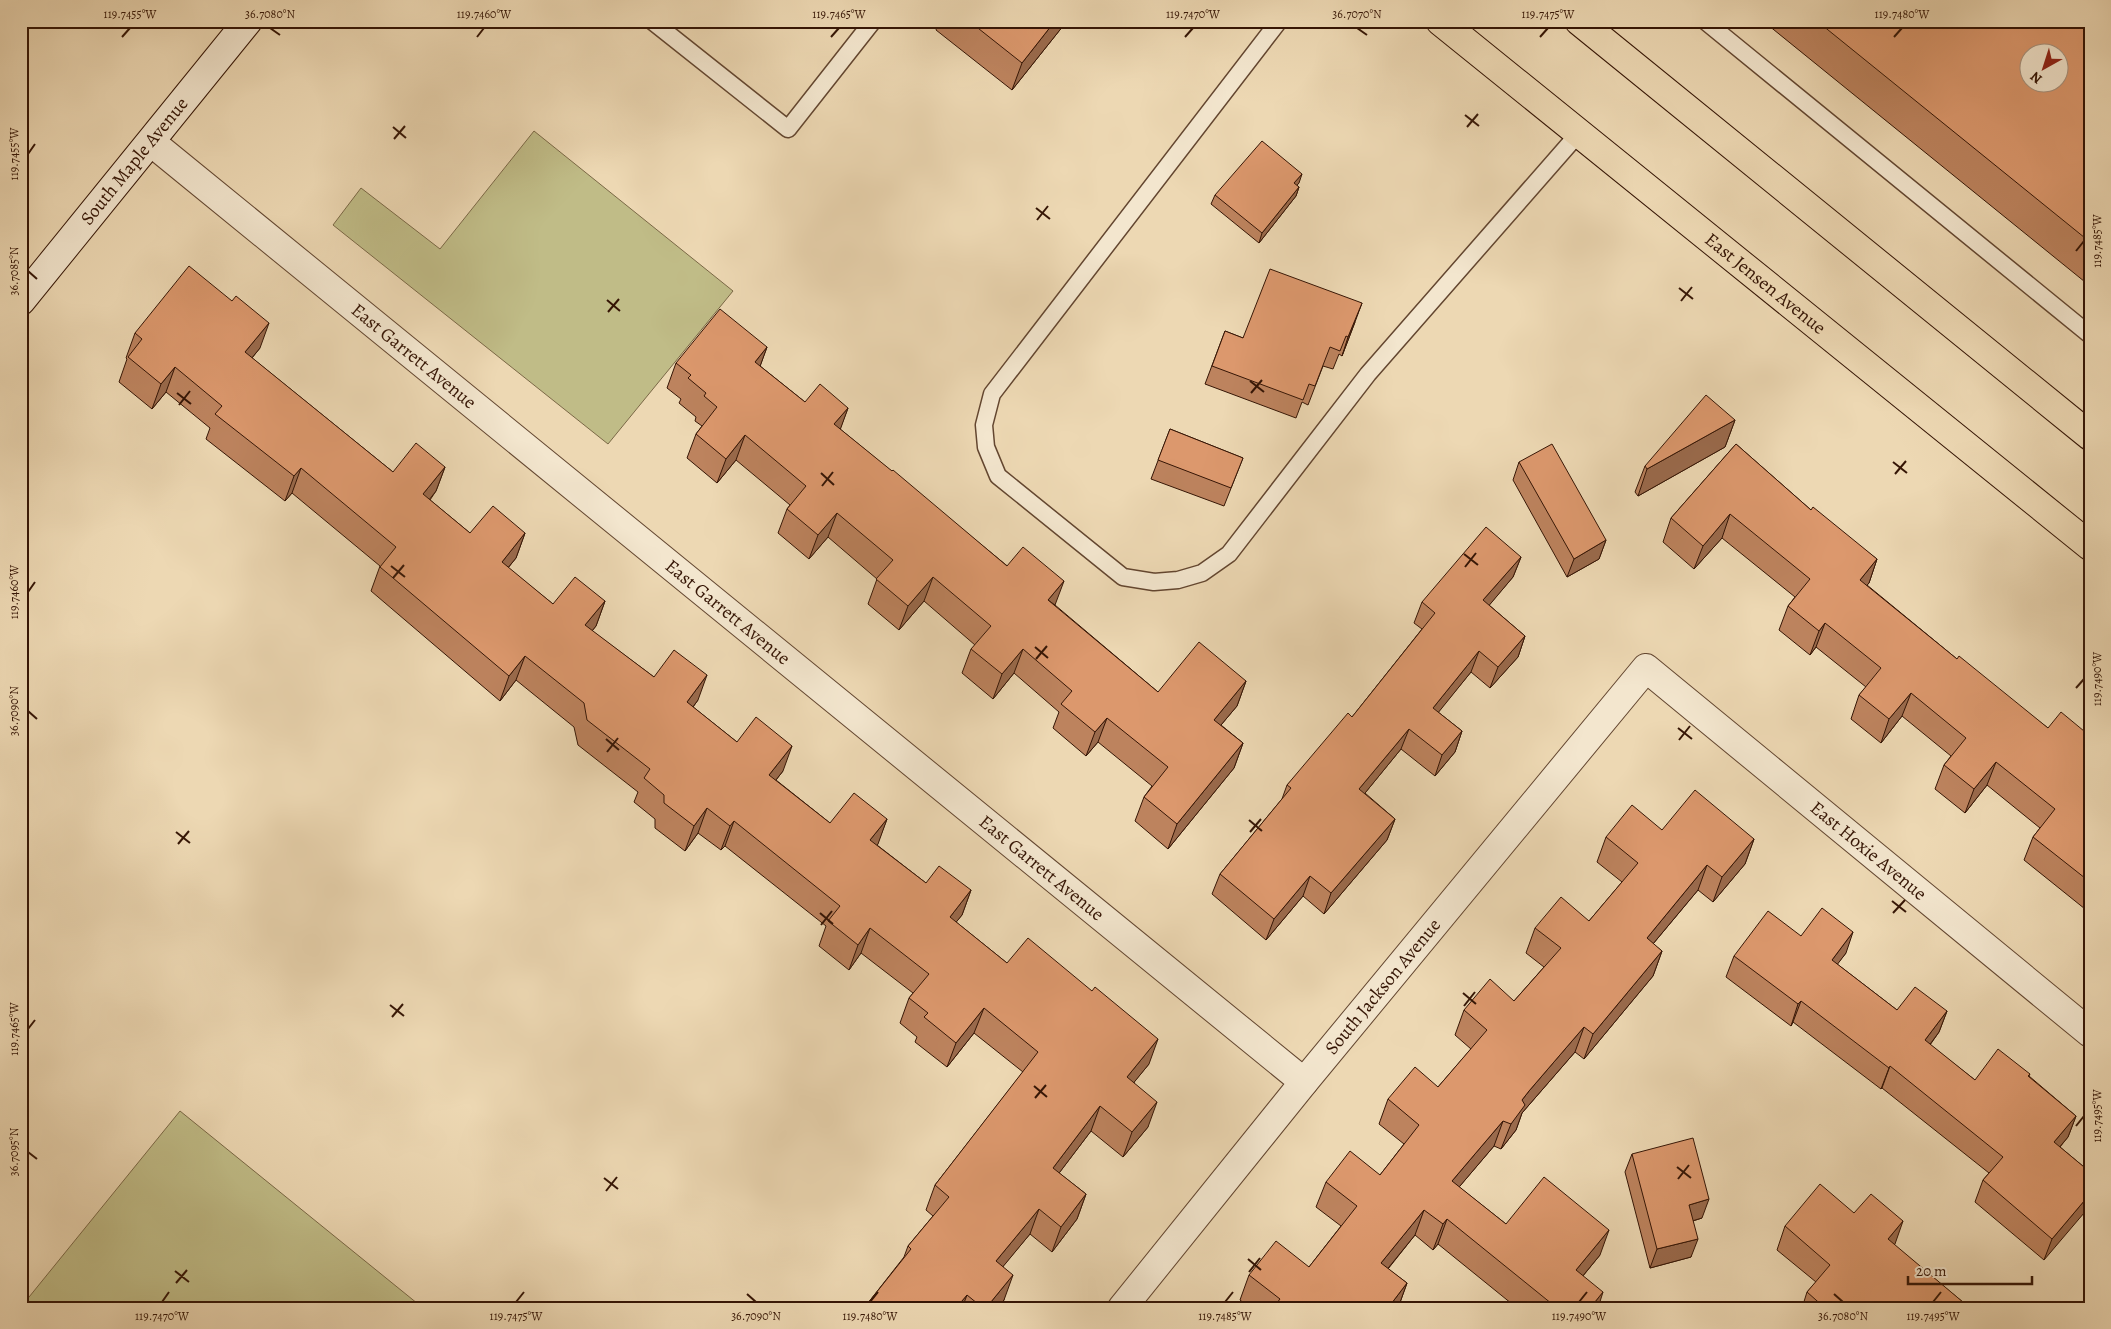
<svg xmlns="http://www.w3.org/2000/svg" width="2111" height="1329" font-family="Alegreya,serif">
<style>
.green{fill:#c0bc87;stroke:#7a6846}
.lines{fill:none;stroke-linecap:round;stroke-linejoin:round}
.service-casing{stroke:#634630;stroke-width:19}
.minor-casing{stroke:#634630;stroke-width:30}
.secondary-casing{stroke:#351505;stroke-width:30}
.primary-casing{stroke:#351505;stroke-width:30}
.service{stroke:#f3e6ce;stroke-width:16}
.minor{stroke:#f3e6ce;stroke-width:28}
.secondary{stroke:#f3e6ce;stroke-width:28}
.primary{stroke:#edd8b3;stroke-width:28}
.wall{fill:#bd835e;stroke:#351505}
.shaded-wall{fill:#9a6a4c;stroke:#351505}
.building{fill:#dc986d;stroke:#351505;fill-rule:evenodd}
.ticks{fill:none;stroke:#351505;stroke-width:2}
.labels{text-anchor:middle;dominant-baseline:central;stroke-width:4;stroke-linejoin:round;paint-order:stroke}
.street-label{font-size:19px;fill:#351505;stroke:#f3e6ce}
.neatline{fill:none;stroke:#351505;stroke-width:2}
.ticks-label{font-size:12px;text-anchor:middle;fill:#351505}
</style>
<rect width="100%" height="100%" fill="#edd8b3"/>
<filter id="stains"><feTurbulence type="fractalNoise" baseFrequency=".004" numOctaves="4"/><feColorMatrix values="0 0 0 0 .2 0 0 0 0 .09 0 0 0 0 .02 0 0 0 .5 -.17"/></filter>
<radialGradient id="worn" r=".72"><stop offset=".6" stop-color="#630" stop-opacity="0"/><stop offset="1" stop-color="#630" stop-opacity=".3"/></radialGradient>
<!-- green -->
<path class="green" d="M534,131L733,291L608,444L333,225L361,188L440,249Z
M180,1111L423,1308H32L25,1302Z"/>
<g class="lines">
<defs>
<path id="service" d="M652,21L788,129L873,21
M1279,21L992,394L984,425L986,447L998,476L1123,577L1154,582L1178,580L1202,573L1229,554L1368,374L1579,133
M1705,21L2090,335"/>
<g id="minor">
<path id="s1" d="M151,142L1304,1082"/>
<path id="s2" d="M1122,1308L1304,1082L1646,668L2090,1033"/>
</g>
<g id="secondary">
<path id="s3" d="M21,301L248,21"/>
</g>
<g id="primary">
<path id="s4" d="M1440,21L2090,546"/>
<path d="M1579,21L2090,436"/>
</g>
</defs>
<!-- service casing -->
<use href="#service" class="service-casing"/>
<!-- minor casing -->
<use href="#minor" class="minor-casing"/>
<!-- secondary casing -->
<use href="#secondary" class="secondary-casing"/>
<!-- primary casing -->
<use href="#primary" class="primary-casing"/>
<!-- service -->
<use href="#service" class="service"/>
<!-- minor -->
<use href="#minor" class="minor"/>
<!-- secondary -->
<use href="#secondary" class="secondary"/>
<!-- primary -->
<use href="#primary" class="primary"/>
</g>
<!-- wall -->
<path class="wall" d="M939,21H1067L1012,90L936,30Z
M1763,21H2090V286Z
M1299,183L1297,185L1299,187L1296,196L1259,243L1211,204L1215,195Z
M1355,322L1342,356L1339,354L1333,369L1323,366L1308,405L1302,402L1296,418L1205,384L1225,331L1243,338Z
M135,333L260,348L252,358L393,472L445,467L436,491L430,500L470,533H525L516,558L508,568L553,604L605,601L596,626L592,631L654,677L698,700L693,707L737,742L783,771L776,780L830,823L887,819L877,845L926,883L971,890L962,915L956,922L1007,963L1149,1064L1134,1082L1148,1127L1123,1157L1091,1131L1059,1173L1086,1194L1077,1219L1052,1252L1030,1234L1003,1266L1004,1300L998,1308H864L904,1257L908,1246L933,1216L926,1210L935,1185L1023,1072L974,1033L947,1067L915,1042L917,1037L900,1023L909,998L913,993L861,953L849,970L819,946L826,926L725,846L721,850L698,833L685,851L655,828V819L634,802L638,792L578,745L574,727L516,680L500,701L371,591L380,566L292,493L285,501L206,439L210,428L166,392L152,409L119,382L127,359L126,358Z
M767,347L760,366L805,402L848,408L840,429L1055,605L1158,692L1246,681L1237,706L1221,725L1243,743L1234,768L1168,849L1135,821L1144,797L1152,786L1098,742L1086,756L1053,728L1059,712L1014,673L993,699L962,673L971,649L975,645L924,601L899,630L868,604L877,579L828,537L809,559L778,533L787,509L790,505L736,460L717,483L687,458L696,434L702,426L695,421L696,417L679,403L681,399L667,388L676,363Z
M1735,420L1725,447L1638,496L1635,492L1645,466Z
M1170,429L1243,458L1224,506L1151,479Z
M1736,444L1811,510L1877,559L1869,583L1867,585L1957,659L2048,728L2090,736V913L2024,860L2033,837L2040,828L1987,785L1965,813L1935,789L1944,765L1951,756L1902,716L1881,743L1851,719L1859,695L1866,687L1816,647L1810,655L1779,630L1788,606L1795,597L1722,538L1694,569L1663,542L1671,518Z
M1519,462L1606,540L1599,559L1567,577L1513,480Z
M1521,557L1513,577L1489,605L1525,636L1518,657L1490,688L1471,672L1438,712L1462,731L1455,752L1435,776L1401,749L1365,793L1395,819L1387,840L1324,914L1303,896L1266,940L1212,894L1220,874L1282,799L1287,785L1352,717L1422,629L1414,623L1422,602Z
M1662,830L1754,839L1745,864L1713,902L1698,890L1653,944L1662,951L1653,976L1584,1059L1575,1052L1522,1113L1516,1130L1501,1149L1494,1146L1459,1187L1506,1224L1600,1255L1583,1276L1598,1308H1517L1438,1244L1433,1250L1415,1235L1388,1269L1407,1283L1398,1308H1250L1240,1300L1249,1275L1309,1267L1341,1226L1316,1207L1326,1182L1380,1175L1404,1144L1379,1124L1388,1099L1438,1087L1471,1049L1455,1035L1464,1010L1514,1001L1544,967L1526,953L1535,928L1589,921L1622,882L1597,862L1606,837Z
M1801,936L1846,953L1837,964L1897,1010L1947,1011L1939,1032L1930,1045L1975,1080L2030,1074L2029,1076L2076,1116L2068,1137L2060,1147L2090,1172L2044,1260L1975,1202L1983,1180L1989,1173L1882,1088L1881,1089L1793,1022L1791,1026L1726,977L1734,956Z
M1632,1154L1702,1218L1693,1221L1691,1257L1650,1268L1625,1172Z
M1854,1213L1894,1245L1970,1308H1802L1807,1292L1816,1282L1777,1250L1785,1226Z"/>
<!-- shaded-wall -->
<path class="shaded-wall" d="M1055,21H1067L1012,90L1022,63Z
M1302,174L1299,183L1291,192L1294,183Z
M1299,187L1296,196L1259,243L1262,233Z
M1362,303L1355,322L1342,356L1348,337Z
M269,323L260,348L236,377L245,352Z
M767,347L758,372L755,362Z
M175,367L166,392L152,409L161,384Z
M848,408L839,433L834,424Z
M1735,420L1725,447L1638,496L1647,469Z
M745,435L736,460L717,483L726,459Z
M445,467L436,491L414,519L423,494Z
M301,468L292,493L285,501L294,476Z
M837,513L828,537L809,559L818,535Z
M1730,514L1722,538L1694,569L1703,546Z
M525,533L516,558L492,587L502,562Z
M1606,540L1599,559L1567,577L1574,559Z
M1521,557L1513,577L1476,621L1483,600Z
M1877,559L1869,583L1852,603L1860,580Z
M933,577L924,601L899,630L908,606Z
M1064,581L1055,605L1048,600Z
M605,601L596,626L576,650L585,625Z
M1825,623L1816,647L1810,655L1819,631Z
M1525,636L1518,657L1490,688L1498,667Z
M1023,649L1014,673L993,699L1002,674Z
M1479,651L1471,672L1425,729L1433,708Z
M525,656L516,680L500,701L509,676Z
M707,675L698,700L678,727L687,702Z
M1246,681L1237,706L1205,744L1214,720Z
M1911,693L1902,716L1881,743L1889,719Z
M1107,718L1098,742L1086,756L1095,732Z
M1409,729L1401,749L1352,809L1359,789Z
M1462,731L1455,752L1435,776L1442,755Z
M1243,743L1234,768L1168,849L1177,824Z
M792,746L783,771L760,800L769,775Z
M1996,762L1987,785L1965,813L1974,789Z
M707,808L698,833L685,851L694,826Z
M887,819L878,844L861,865L870,840Z
M1395,819L1387,840L1324,914L1331,893Z
M734,821L725,846L721,850L730,826Z
M1754,839L1745,864L1713,902L1722,877Z
M1707,865L1698,890L1637,963L1647,938Z
M1310,876L1303,896L1266,940L1274,919Z
M971,890L962,915L940,942L950,917Z
M870,928L861,953L849,970L858,945Z
M1853,932L1846,953L1824,982L1832,960Z
M1662,951L1653,976L1584,1059L1593,1034Z
M1801,1001L1793,1022L1791,1026L1798,1004Z
M984,1008L974,1033L947,1067L956,1043Z
M1947,1011L1939,1032L1917,1062L1925,1040Z
M1584,1027L1575,1052L1522,1113L1516,1130L1501,1149L1511,1124L1522,1100L1529,1091Z
M1158,1039L1149,1064L1118,1102L1127,1077Z
M1890,1066L1882,1088L1881,1089L1889,1068Z
M1157,1102L1148,1127L1123,1157L1132,1132Z
M1100,1106L1091,1131L1044,1193L1053,1168Z
M2076,1116L2068,1137L2046,1163L2054,1142Z
M1503,1121L1494,1146L1443,1206L1452,1181Z
M1086,1194L1077,1219L1052,1252L1061,1227Z
M2090,1194V1206L2044,1260L2052,1239Z
M1709,1199L1702,1218L1682,1224L1689,1205Z
M1039,1209L1030,1234L987,1286L996,1261Z
M1424,1210L1415,1235L1372,1288L1381,1263Z
M1447,1219L1438,1244L1433,1250L1443,1224Z
M1903,1221L1895,1244L1880,1263L1888,1239Z
M1609,1230L1600,1255L1567,1295L1576,1270Z
M1698,1239L1691,1257L1650,1268L1657,1249Z
M1013,1275L1004,1300L998,1308H986Z
M1407,1283L1398,1308H1388Z
M1603,1292L1598,1308H1590Z
M967,1295L962,1308H956Z"/>
<!-- building -->
<path class="building" d="M969,21H1055L1022,63Z
M1817,21H2090V242ZM2028,52H2058V82H2028Z
M1262,141L1302,174L1294,183L1299,187L1262,233L1215,195Z
M189,266L232,301L236,296L269,323L245,352L393,472L416,443L445,467L423,494L470,533L493,506L525,533L502,562L553,604L575,577L605,601L585,625L654,677L674,650L707,675L687,702L737,742L756,717L792,746L769,775L830,823L854,793L887,819L870,840L926,883L939,866L971,890L950,917L1007,963L1028,938L1092,991L1095,987L1158,1039L1127,1077L1157,1102L1132,1132L1100,1106L1053,1168L1086,1194L1061,1227L1039,1209L996,1261L1013,1275L986,1308H983L967,1295L956,1308H864L911,1249L908,1246L949,1197L935,1185L1038,1052L984,1008L956,1043L924,1017L928,1013L909,998L929,974L870,928L858,945L828,921L840,906L734,821L730,826L707,808L694,826L664,803V795L644,778L650,769L587,720L584,703L525,656L509,676L380,567L396,547L301,468L294,476L215,414L222,406L175,367L161,384L128,357L142,339L135,333Z
M1270,269L1362,303L1348,337L1346,336L1340,351L1330,347L1315,386L1309,384L1303,400L1212,366L1225,331L1243,338Z
M720,309L767,347L755,362L805,402L820,384L848,408L834,424L892,471L893,470L1007,566L1023,547L1064,581L1048,600L1158,692L1199,642L1246,681L1214,720L1243,743L1177,824L1144,797L1168,767L1107,718L1095,732L1061,704L1072,691L1023,649L1002,674L971,649L991,626L933,577L908,606L876,579L893,560L837,513L818,535L787,509L806,486L745,435L726,459L696,434L717,407L704,396L706,393L688,378L691,375L676,363Z
M1706,395L1735,420L1647,469L1645,466Z
M1170,429L1243,458L1231,488L1158,460Z
M1552,444L1606,540L1574,559L1519,462Z
M1736,444L1811,510L1813,507L1877,559L1860,580L1957,659L1959,656L2048,728L2061,712L2090,736V882L2033,837L2055,809L1996,762L1974,789L1944,765L1966,738L1911,693L1889,719L1859,695L1881,668L1825,623L1819,631L1788,606L1810,579L1730,514L1703,546L1671,518Z
M1486,527L1521,557L1483,600L1525,636L1498,667L1479,651L1433,708L1462,731L1442,755L1409,729L1359,789L1395,819L1331,893L1310,876L1274,919L1220,874L1291,788L1287,785L1348,713L1352,717L1435,613L1422,602Z
M1695,790L1754,839L1722,877L1707,865L1647,938L1662,951L1593,1034L1584,1027L1529,1091L1522,1100L1525,1105L1511,1124L1503,1121L1452,1181L1506,1224L1544,1177L1609,1230L1576,1270L1603,1292L1590,1308H1557L1447,1219L1443,1224L1424,1210L1381,1263L1407,1283L1388,1308H1273L1280,1299L1249,1275L1276,1241L1309,1267L1357,1206L1326,1182L1350,1151L1380,1175L1419,1125L1388,1099L1415,1067L1438,1087L1487,1030L1464,1010L1490,979L1514,1001L1561,948L1535,928L1561,897L1589,921L1638,863L1606,837L1632,805L1662,830Z
M1822,908L1853,932L1832,960L1897,1010L1915,987L1947,1011L1925,1040L1975,1080L1998,1049L2030,1074L2028,1076L2076,1116L2054,1142L2090,1172V1194L2052,1239L1983,1180L2003,1157L1890,1066L1889,1068L1801,1001L1798,1004L1734,956L1768,911L1801,936Z
M1693,1138L1709,1199L1689,1205L1698,1239L1657,1249L1632,1154Z
M1820,1184L1854,1213L1871,1194L1903,1221L1888,1239L1970,1308H1825L1807,1292L1830,1265L1785,1226Z"/>
<!-- ticks -->
<path class="ticks" d="M270,28L280,35M1357,28L1367,35M122,37L130,28M477,37L484,28M831,37L839,28M1185,37L1193,28M1540,37L1548,28M1894,37L1902,28M1465,115L1479,126M393,127L406,138M1467,127L1478,114M394,139L405,126M28,154L35,144M1036,208L1050,219M1037,220L1048,206M2076,251L2084,241M28,271L37,279M1679,288L1693,299M607,300L620,311M1681,301L1692,287M608,312L619,299M1250,381L1264,392M177,393L191,404M1251,393L1262,380M179,405L190,391M1893,462L1907,473M821,473L834,485M1895,474L1906,461M822,486L833,472M1464,554L1478,565M391,566L405,577M1465,567L1476,553M393,578L404,565M28,592L35,582M1035,647L1048,658M1036,659L1047,646M2076,688L2084,679M28,711L37,719M1678,728L1692,739M606,739L619,750M1679,740L1690,726M607,752L618,738M1249,820L1262,831M176,832L190,843M1250,832L1261,819M178,844L189,831M1892,901L1906,912M820,913L833,924M1893,913L1905,900M821,925L832,911M1463,993L1476,1004M390,1005L404,1016M1464,1006L1475,992M392,1017L403,1004M28,1029L35,1020M1034,1086L1047,1097M1035,1098L1046,1085M2076,1126L2084,1116M28,1152L37,1159M1677,1167L1691,1178M604,1178L618,1189M1678,1179L1689,1165M606,1191L617,1177M1248,1259L1261,1270M175,1271L189,1282M1249,1272L1260,1258M176,1283L187,1270M747,1294L756,1302M1834,1294L1843,1302M162,1302L169,1292M516,1302L524,1292M870,1302L878,1292M1225,1302L1233,1292M1579,1302L1587,1292M1933,1302L1941,1292"/>
<g class="labels">
<!-- street labels -->
<g class="street-label">
<text stroke="none"><textPath href="#s3" startOffset="180">South Maple Avenue</textPath></text>
<text stroke="none"><textPath href="#s4" startOffset="418">East Jensen Avenue</textPath></text>
<text stroke="none"><textPath href="#s1" startOffset="339">East Garrett Avenue</textPath></text>
<text stroke="none"><textPath href="#s1" startOffset="744">East Garrett Avenue</textPath></text>
<text stroke="none"><textPath href="#s2" startOffset="1115">East Hoxie Avenue</textPath></text>
<text stroke="none"><textPath href="#s1" startOffset="1149">East Garrett Avenue</textPath></text>
<text stroke="none"><textPath href="#s2" startOffset="414">South Jackson Avenue</textPath></text>
</g>
</g>
<!-- margin -->
<rect width="2111" height="1329" fill="none" stroke="#edd8b3" stroke-width="55"/>
<!-- north arrow -->
<g transform="translate(2044 68) rotate(219)"><circle r="24" fill="#f3e6ce" stroke="#a7927e"/>
<path d="M0-4L9 19L0 12L-9 19Z" fill="#8f2418"/>
<text y="-8" font-size="14" font-weight="bold" text-anchor="middle" fill="#351505">N</text>
</g>
<!-- scale -->
<path d="M1908 1276v8h124v-8" fill="none" stroke="#351505" stroke-width="2.5"/>
<text x="1916" y="1276" font-size="15" fill="#351505" stroke="#f3e6ce" stroke-width="4" paint-order="stroke">20 m</text>
<rect x="28" y="28" width="2056" height="1274" class="neatline"/>
<g class="ticks-label">
<text x="130" y="18">119.7455°W</text>
<text x="270" y="18">36.7080°N</text>
<text x="484" y="18">119.7460°W</text>
<text x="839" y="18">119.7465°W</text>
<text x="1193" y="18">119.7470°W</text>
<text x="1357" y="18">36.7070°N</text>
<text x="1548" y="18">119.7475°W</text>
<text x="1902" y="18">119.7480°W</text>
<text transform="translate(14 154) rotate(-90)" y="4">119.7455°W</text>
<text transform="translate(2097 241) rotate(-90)" y="4">119.7485°W</text>
<text transform="translate(14 271) rotate(-90)" y="4">36.7085°N</text>
<text transform="translate(14 592) rotate(-90)" y="4">119.7460°W</text>
<text transform="translate(2097 679) rotate(-90)" y="4">119.7490°W</text>
<text transform="translate(14 711) rotate(-90)" y="4">36.7090°N</text>
<text transform="translate(14 1029) rotate(-90)" y="4">119.7465°W</text>
<text transform="translate(2097 1116) rotate(-90)" y="4">119.7495°W</text>
<text transform="translate(14 1152) rotate(-90)" y="4">36.7095°N</text>
<text x="162" y="1320">119.7470°W</text>
<text x="516" y="1320">119.7475°W</text>
<text x="756" y="1320">36.7090°N</text>
<text x="870" y="1320">119.7480°W</text>
<text x="1225" y="1320">119.7485°W</text>
<text x="1579" y="1320">119.7490°W</text>
<text x="1843" y="1320">36.7080°N</text>
<text x="1933" y="1320">119.7495°W</text>
</g>
<rect width="100%" height="100%" filter="url(#stains)"/>
<rect width="100%" height="100%" fill="url(#worn)"/>
</svg>
